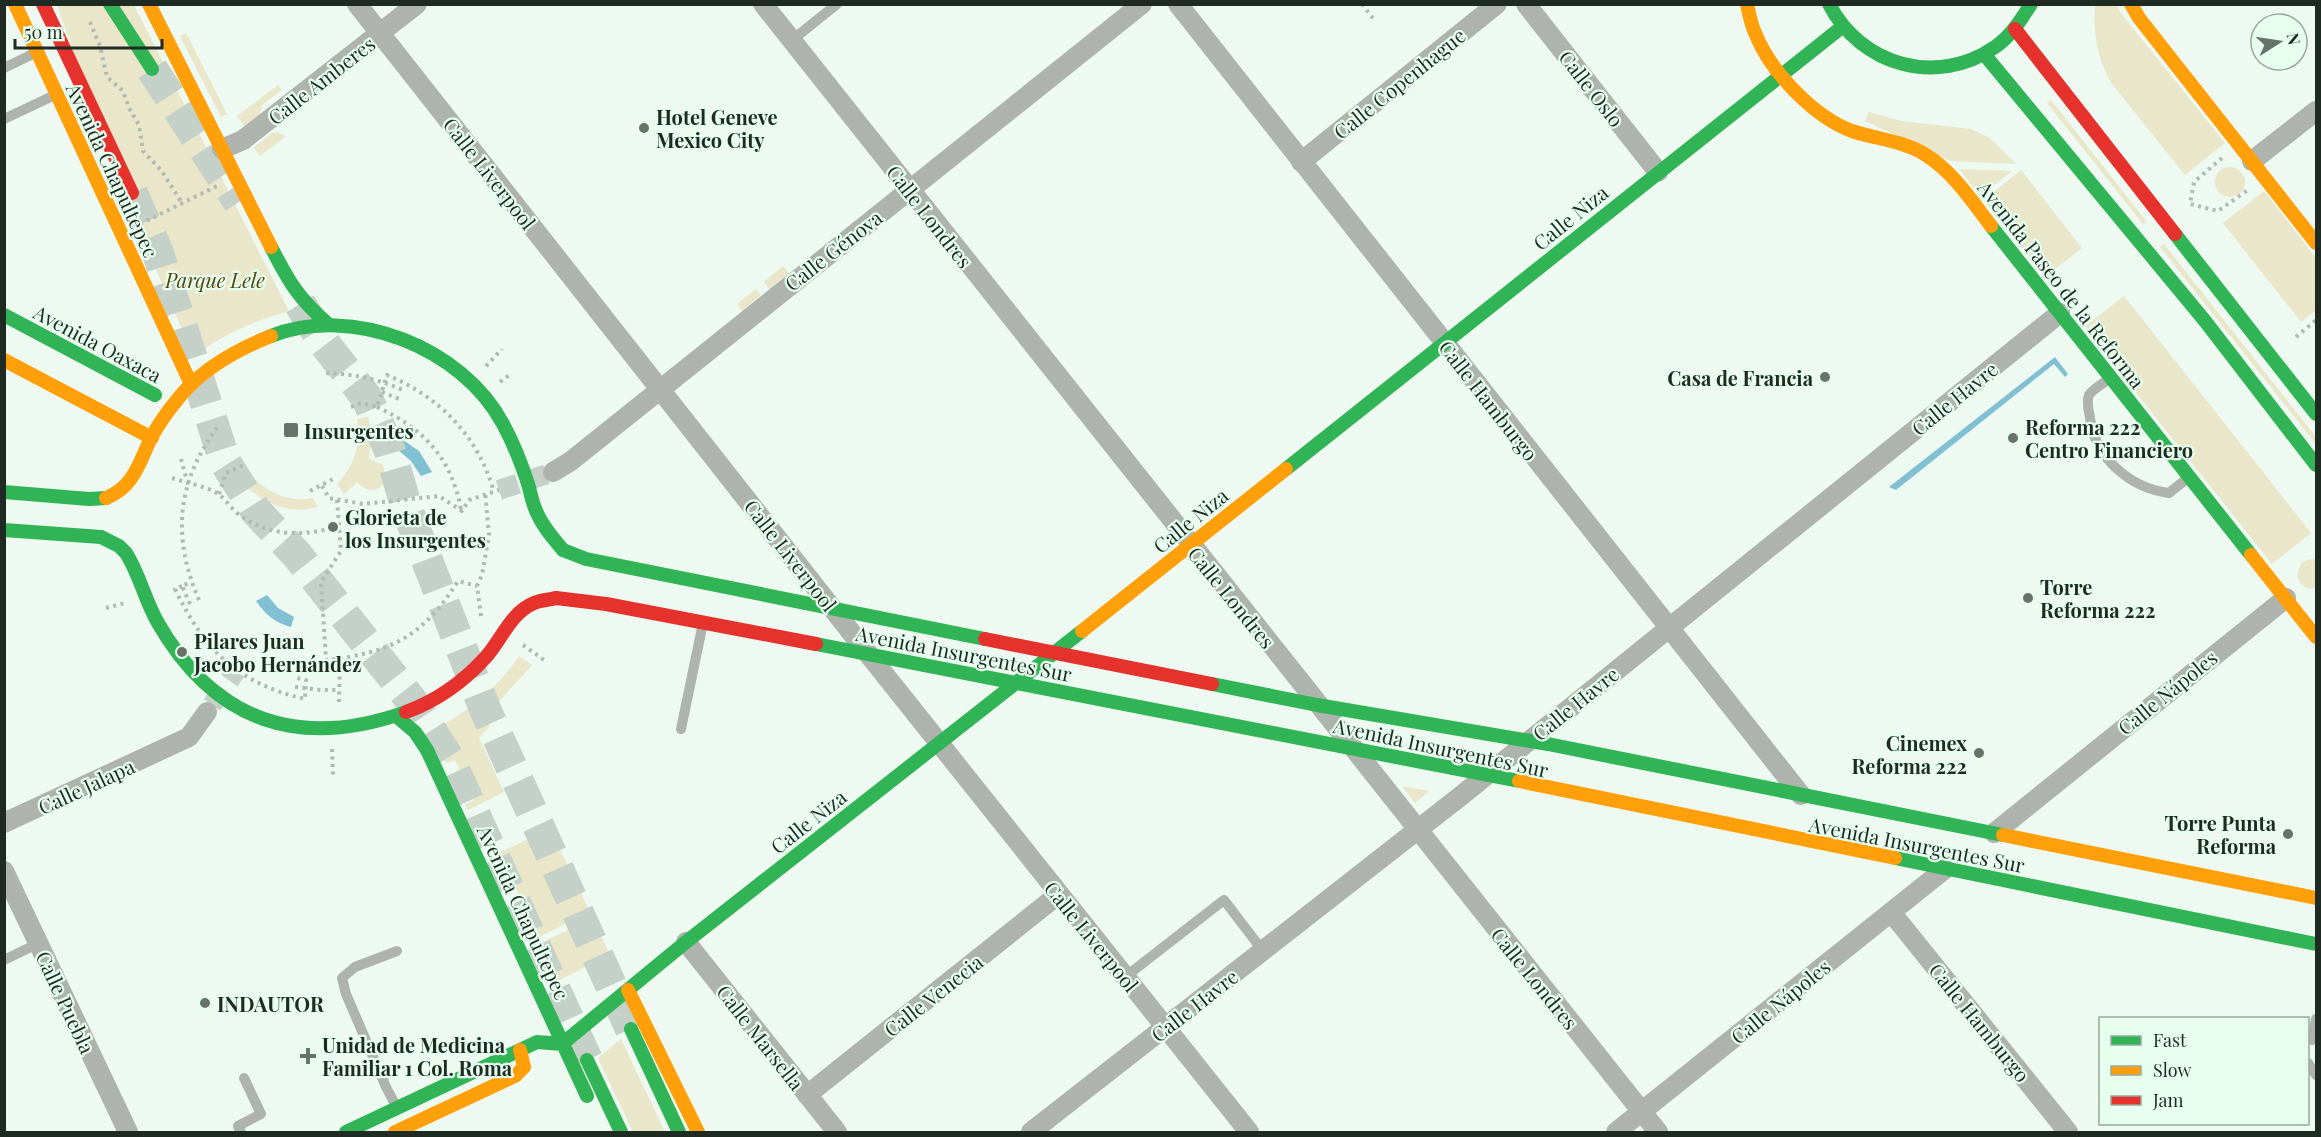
<svg xmlns="http://www.w3.org/2000/svg" width="2321" height="1137" font-family="'Playfair Display',serif">
<style>
.green{fill:#e9e6c9}
.water{fill:#80c0d2}
.lines{fill:none;stroke-linecap:round;stroke-linejoin:round}
.street-tunnel{stroke:#c4d0c8;stroke-width:20;stroke-dasharray:20 10;stroke-linecap:butt}
.primary-tunnel{stroke:#c4d0c8;stroke-width:32;stroke-dasharray:32 16;stroke-linecap:butt}
.path{stroke:#b2b8b3;stroke-width:4;stroke-dasharray:3 4.5;stroke-linecap:butt}
.lane{stroke:#afb3ae;stroke-width:10}
.street{stroke:#afb3ae;stroke-width:20}
.fast{stroke:#30b455;stroke-width:14}
.slow{stroke:#ff9f0a;stroke-width:14}
.jam{stroke:#e5322d;stroke-width:14}
.fast-bridge{stroke:#30b455;stroke-width:14}
.slow-bridge{stroke:#ff9f0a;stroke-width:14}
.jam-bridge{stroke:#e5322d;stroke-width:14}
.poi-dot{fill:#67726b;stroke:#e7ffef;stroke-width:2}
.labels{text-anchor:middle;dominant-baseline:central;stroke-width:4.5;stroke-linejoin:round;paint-order:stroke}
.street-label{font-size:20px;fill:#1f2a23;stroke:#e7ffef}
.poi-label{font-size:20px;font-weight:bold;fill:#1f2a23;stroke:#e7ffef;text-anchor:start}
.park-label{font-size:20px;font-style:italic;fill:#55440c;stroke:#e7ffef}
</style>
<rect width="100%" height="100%" fill="#edf9f1"/>
<!-- green -->
<path class="green" d="M57,5H134L289,311C255,321 222,334 194,357L125,198Z
M2095,5H2117L2120,12L2225,143L2185,175L2112,84C2097,58 2093,34 2095,5Z
M186,33L227,114L221,117L180,36Z
M278,85L282,90L262,105L259,116L245,127L237,116Z
M2051,100L2147,222L2143,224L2047,103Z
M1869,112L1901,121L1971,129L1990,138L2016,164L1951,161L1865,121Z
M277,132L286,136L260,156L254,147L272,133Z
M2215 182a15 15 0 1 1 30 0a15 15 0 1 1-30 0Z
M1959,169L2012,171L1980,196Z
M2021,170L2082,248L2045,277L1984,200Z
M2264,191L2316,258V310L2301,322L2223,223Z
M2164,244L2316,437V444L2160,247Z
M783,266L789,273L769,289L764,282Z
M756,289L761,295L742,311L737,304Z
M2124,296L2311,533L2272,564L2084,327Z
M368,417L372,437L369,459L383,465L386,480C379,493 367,493 357,482L344,494L337,484C355,466 361,444 357,419Z
M250,475C268,493 288,503 313,498L318,507C287,515 263,503 241,482Z
M2310,559L2316,560V588C2307,590 2301,586 2297,577L2301,563Z
M519,656L532,665L486,716L490,726L479,738L504,792L468,810L465,805L474,800L455,760L447,763L424,735C462,716 495,692 519,656Z
M1402,786L1429,791L1415,803Z
M550,829L590,912L539,937L499,853Z
M593,918L610,955L559,980L541,943Z
M621,1039L665,1132H633L598,1058Z"/>
<!-- water -->
<path class="water" d="M2055,357L2068,374L2065,377L2054,364L1896,490L1889,487Z
M403,440L419,451L432,472L421,476L411,461L398,450Z
M267,595L278,608L294,617L291,627C275,623 265,614 256,601Z"/>
<g class="lines">
<!-- street-tunnel -->
<path class="street-tunnel" d="M499,490L553,472
M212,705L236,671"/>
<!-- primary-tunnel -->
<path class="primary-tunnel" d="M152,69L239,202
M132,193L158,253L225,462L256,511L297,555L411,700L449,759L587,1060
M300,304L324,343L367,398L390,451L407,509L485,709L631,1029"/>
<!-- path -->
<path class="path" d="M1362,4L1375,21
M90,22L100,46L107,77L123,91L129,108L139,125L143,151L161,170L182,203
M2222,158L2194,182L2190,204L2218,211L2248,190
M140,224L217,186
M2296,337L2316,320
M486,366L502,349
M326,373C354,374 378,379 403,390
M500,382L512,373
M382,392L399,399
M351,407L362,403L377,407L387,375C440,397 478,436 494,492
M377,407C423,428 452,458 461,510
M181,459L187,481
M172,478C187,483 204,486 217,493C224,497 230,507 237,513C268,537 303,537 339,526
M322,486L329,498L363,504L439,496L462,511L469,500L499,490
M310,491L333,479
M219,494L226,473L244,465
M337,500L341,551L321,582L326,660C390,653 423,637 458,581L477,586
M182,586L175,589C205,651 237,683 305,699L306,680L297,678
M199,600C171,535 177,480 220,424
M190,604L182,586L191,582
M106,608L125,603
M481,616L477,586L482,575L489,535L485,491
M523,645L544,660
M295,687L321,690H340
M339,702L340,659
M332,749L333,776"/>
<!-- lane -->
<path class="lane" d="M791,41L837,4
M4,68L37,52
M4,119L57,94
M2111,378C2105,382 2093,389 2089,395C2086,402 2089,411 2090,418C2095,458 2130,488 2169,493L2189,477
M681,729L703,623
M4,960L39,943
M1125,977L1224,900L1263,951
M2312,1040L2316,1019
M2308,1063L2316,1075
M397,1108L386,1087L346,994L342,978L355,967L397,951
M241,1132L238,1126L261,1114L244,1078"/>
<!-- street -->
<path class="street" d="M357,4L869,655L1249,1132
M763,4L1658,1132
M1178,4L1801,795
M1526,4L1658,172
M222,149L243,140L417,4
M2252,161L2316,111
M1301,162L1497,4
M553,472L571,461L1142,4
M4,823L189,737L207,712
M1994,833L2286,598
M4,871L128,1132
M1891,912L2068,1132
M686,942L837,1132
M807,1095L1059,894
M1031,1132L1462,795L2060,313
M1616,1132L1945,869"/>
<!-- fast -->
<path class="fast" d="M110,4L152,69
M1829,4C1861,66 1937,87 1995,47C2011,36 2021,20 2031,4
M1984,54L2205,321L2316,465
M1991,226L2251,555
M2175,234L2316,414
M271,247C289,282 298,298 328,324
M4,315L155,395
M1286,469L1842,27
M4,492L89,499L106,498
M4,530L101,537
M563,550L586,559L985,639
M816,644L1519,781
M1212,684L1317,705L1548,744L2003,835
M396,716L415,732L427,750L587,1096
M1895,858L2316,944
M631,1029L679,1132
M562,1044L686,942L1082,631
M587,1060L621,1132
M346,1132L537,1042L562,1044"/>
<!-- slow -->
<path class="slow" d="M15,4L191,384
M149,4L271,247
M1747,4C1749,14 1751,25 1756,35C1771,72 1814,117 1852,131C1876,139 1904,141 1926,155C1953,172 1972,201 1991,226
M2131,4L2139,18L2316,243
M4,360L152,438
M2251,555L2316,637
M1082,631L1286,469
M1519,781L1895,858
M2003,835L2316,898
M628,990L698,1132
M395,1132L515,1076L524,1067L520,1050"/>
<!-- jam -->
<path class="jam" d="M43,4L132,193
M2015,29L2175,234
M556,598L606,604L816,644
M985,639L1212,684"/>
<!-- fast-bridge -->
<path class="fast-bridge" d="M271,336C352,304 462,347 503,424C514,444 522,465 529,487C531,496 533,505 537,513C543,527 553,538 563,550
M101,537L119,546L126,553C140,575 145,601 158,623C215,722 299,750 406,712"/>
<!-- slow-bridge -->
<path class="slow-bridge" d="M106,498C134,487 139,463 151,438C158,425 167,412 177,400C200,370 236,350 271,336"/>
<!-- jam-bridge -->
<path class="jam-bridge" d="M406,712C436,701 464,681 485,658C501,641 510,613 534,603C541,600 549,600 556,598"/>
</g>
<!-- markers -->
<g class="poi-dot">
<circle cx="644" cy="128" r="6"/>
<circle cx="1825" cy="377" r="6"/>
<rect x="283" y="422" width="16" height="16" rx="3"/>
<circle cx="2013" cy="438" r="6"/>
<circle cx="333" cy="527" r="6"/>
<circle cx="2028" cy="598" r="6"/>
<circle cx="182" cy="652" r="6"/>
<circle cx="1979" cy="753" r="6"/>
<circle cx="2288" cy="834" r="6"/>
<circle cx="205" cy="1003" r="6"/>
<path d="M305 1047h6v6h6v6h-6v6h-6v-6h-6v-6h6z"/>
</g>
<g class="labels">
<!-- street labels -->
<g class="street-label">
<text transform="translate(321 80) rotate(-38)">Calle Amberes</text>
<text transform="translate(1399 83) rotate(-39)">Calle Copenhague</text>
<text transform="translate(1592 88) rotate(52)">Calle Oslo</text>
<text transform="translate(113 170) rotate(65)">Avenida Chapultepec</text>
<text transform="translate(490 173) rotate(52)">Calle Liverpool</text>
<text transform="translate(930 216) rotate(52)">Calle Londres</text>
<text transform="translate(1570 217) rotate(-39)">Calle Niza</text>
<text transform="translate(833 250) rotate(-38)">Calle Génova</text>
<text transform="translate(2062 284) rotate(52)">Avenida Paseo de la Reforma</text>
<text transform="translate(98 343) rotate(28)">Avenida Oaxaca</text>
<text transform="translate(1954 398) rotate(-39)">Calle Havre</text>
<text transform="translate(1489 400) rotate(52)">Calle Hamburgo</text>
<text transform="translate(1190 520) rotate(-39)">Calle Niza</text>
<text transform="translate(791 555) rotate(52)">Calle Liverpool</text>
<text transform="translate(1232 597) rotate(51)">Calle Londres</text>
<text transform="translate(964 653) rotate(11)">Avenida Insurgentes Sur</text>
<text transform="translate(2167 692) rotate(-39)">Calle Nápoles</text>
<text transform="translate(1575 703) rotate(-39)">Calle Havre</text>
<text transform="translate(1441 747) rotate(12)">Avenida Insurgentes Sur</text>
<text transform="translate(86 786) rotate(-25)">Calle Jalapa</text>
<text transform="translate(808 821) rotate(-38)">Calle Niza</text>
<text transform="translate(1917 844) rotate(11)">Avenida Insurgentes Sur</text>
<text transform="translate(524 912) rotate(65)">Avenida Chapultepec</text>
<text transform="translate(1092 936) rotate(51)">Calle Liverpool</text>
<text transform="translate(1535 978) rotate(51)">Calle Londres</text>
<text transform="translate(933 995) rotate(-38)">Calle Venecia</text>
<text transform="translate(1780 1001) rotate(-39)">Calle Nápoles</text>
<text transform="translate(66 1002) rotate(65)">Calle Puebla</text>
<text transform="translate(1194 1005) rotate(-38)">Calle Havre</text>
<text transform="translate(1980 1022) rotate(51)">Calle Hamburgo</text>
<text transform="translate(761 1037) rotate(52)">Calle Marsella</text>
</g>
<!-- poi labels -->
<g class="poi-label">
<text x="656" y="116">Hotel Geneve<tspan x="656" dy="23">Mexico City</tspan></text>
<text x="1813" y="377" text-anchor="end">Casa de Francia</text>
<text x="2025" y="426">Reforma 222<tspan x="2025" dy="23">Centro Financiero</tspan></text>
<text x="304" y="430">Insurgentes</text>
<text x="345" y="516">Glorieta de<tspan x="345" dy="23">los Insurgentes</tspan></text>
<text x="2040" y="586">Torre<tspan x="2040" dy="23">Reforma 222</tspan></text>
<text x="194" y="640">Pilares Juan<tspan x="194" dy="23">Jacobo Hernández</tspan></text>
<text x="1967" y="742" text-anchor="end">Cinemex<tspan x="1967" dy="23">Reforma 222</tspan></text>
<text x="2276" y="822" text-anchor="end">Torre Punta<tspan x="2276" dy="23">Reforma</tspan></text>
<text x="217" y="1003">INDAUTOR</text>
<text x="322" y="1044">Unidad de Medicina<tspan x="322" dy="23">Familiar 1 Col. Roma</tspan></text>
</g>
<!-- park labels -->
<g class="park-label">
<text x="215" y="279">Parque Lele</text>
</g>
</g>
<!-- border -->
<rect width="2321" height="1137" fill="none" stroke="#1f2a23" stroke-width="12"/>
<!-- legend -->
<rect x="2099" y="1017" width="210" height="108" fill="#e7ffef" stroke="#97aa9d" stroke-width="1.5"/>
<rect x="2111" y="1036" width="30" height="9" fill="#30b455" stroke="#97aa9d" stroke-width="1.5"/>
<text x="2153" y="1047" font-size="18" fill="#1f2a23">Fast</text>
<rect x="2111" y="1066" width="30" height="9" fill="#ff9f0a" stroke="#97aa9d" stroke-width="1.5"/>
<text x="2153" y="1077" font-size="18" fill="#1f2a23">Slow</text>
<rect x="2111" y="1096" width="30" height="9" fill="#e5322d" stroke="#97aa9d" stroke-width="1.5"/>
<text x="2153" y="1107" font-size="18" fill="#1f2a23">Jam</text>
<!-- north arrow -->
<g transform="translate(2279 42) rotate(78)"><circle r="28" fill="#e7ffef" stroke="#97aa9d" stroke-width="1.5"/>
<path d="M0-4.5L10 22L0 15L-10 22Z" fill="#67726b"/>
<text y="-9" font-size="16" font-weight="bold" text-anchor="middle" fill="#1f2a23">N</text>
</g>
<!-- scale -->
<path d="M15 39v9h147v-9" fill="none" stroke="#1f2a23" stroke-width="3"/>
<text x="24" y="39" font-size="18" fill="#1f2a23" stroke="#e7ffef" stroke-width="4.5" paint-order="stroke">50 m</text>
</svg>
